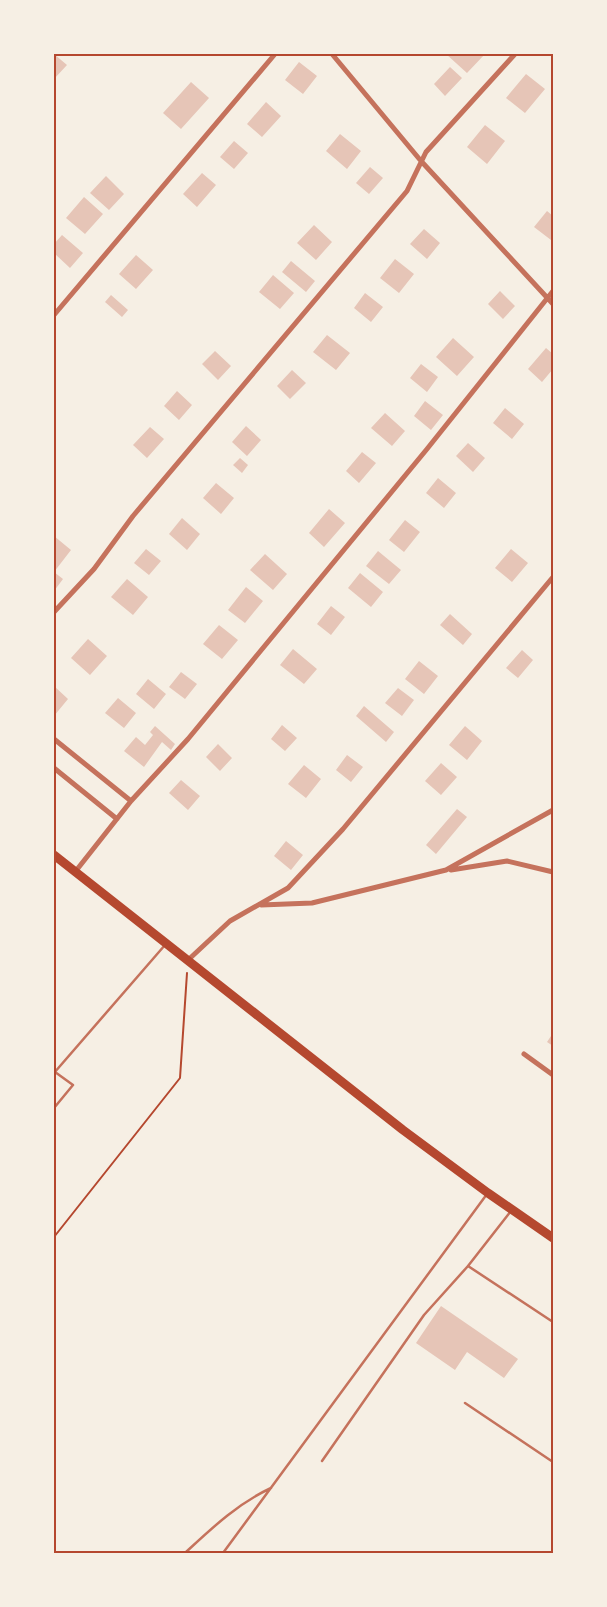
<svg xmlns="http://www.w3.org/2000/svg" width="607" height="1607" font-family="Montserrat,sans-serif">
<style>
.building{fill:#e6c5b7}
.lines{fill:none;stroke-linecap:round;stroke-linejoin:round}
.path{stroke:#b5482f;stroke-width:2}
.service{stroke:#c5725c;stroke-width:2.5}
.minor{stroke:#c5725c;stroke-width:5}
.trunk{stroke:#b5482f;stroke-width:9}
.neatline{fill:none;stroke:#b5482f;stroke-width:2}
</style>
<rect width="100%" height="100%" fill="#f6efe4"/>
<!-- building -->
<path class="building" d="M54,54L67,65L54,79Z
M446,54H485L467,73Z
M299,62L317,76L303,94L285,80Z
M450,67L462,78L445,96L434,84Z
M526,74L545,89L525,113L506,98Z
M191,82L209,98L181,129L163,113Z
M266,102L281,116L262,137L247,124Z
M485,125L505,141L487,164L467,147Z
M340,134L361,151L347,169L326,151Z
M234,141L248,153L234,169L220,157Z
M370,167L383,178L369,194L356,183Z
M202,173L216,185L197,207L183,194Z
M106,176L124,194L109,210L90,193Z
M84,197L103,214L85,234L66,218Z
M547,211L553,216L551,240L534,227Z
M314,225L332,242L316,260L297,243Z
M424,229L440,243L427,259L410,244Z
M62,235L83,253L70,268L54,253V244Z
M136,255L153,270L136,289L119,274Z
M395,259L414,274L399,293L380,278Z
M291,261L315,281L306,292L282,272Z
M273,275L294,293L280,309L259,292Z
M500,291L515,306L503,319L488,304Z
M365,293L383,307L371,322L354,308Z
M111,295L128,310L122,317L105,302Z
M327,335L350,353L336,370L313,352Z
M453,338L474,357L457,376L436,357Z
M546,348L553,354V369L542,382L528,369Z
M215,351L231,366L218,380L202,364Z
M421,364L438,377L427,392L410,378Z
M292,370L306,383L290,399L277,386Z
M177,391L192,405L179,420L164,406Z
M425,401L443,415L431,430L414,416Z
M505,408L524,424L512,439L493,423Z
M385,413L405,431L392,446L371,428Z
M246,426L261,440L247,456L232,442Z
M150,427L164,439L147,458L133,445Z
M468,443L485,458L473,472L456,456Z
M362,452L376,463L359,483L346,471Z
M240,458L248,465L242,473L233,465Z
M438,478L456,493L444,508L426,493Z
M216,483L234,498L221,514L203,498Z
M329,509L345,523L324,547L309,533Z
M182,518L200,534L187,550L169,534Z
M405,520L420,532L404,552L389,540Z
M54,536L71,550L54,572L63,579L54,591Z
M146,549L161,561L149,575L134,563Z
M511,549L528,563L512,582L495,568Z
M378,551L401,570L389,584L366,566Z
M265,554L287,574L273,590L250,570Z
M360,573L383,592L371,607L348,588Z
M127,579L148,597L133,615L111,597Z
M246,587L263,601L245,623L228,610Z
M331,606L345,617L331,635L317,624Z
M450,614L472,634L463,645L440,625Z
M219,625L238,640L222,659L203,644Z
M88,639L107,656L90,675L71,658Z
M293,649L317,669L304,684L280,665Z
M522,650L533,660L518,678L506,668Z
M419,661L438,676L424,694L405,679Z
M181,672L197,684L185,699L169,687Z
M148,679L166,694L154,709L136,694Z
M54,686L68,699L54,716Z
M398,688L414,700L402,716L385,703Z
M118,698L136,713L124,728L105,713Z
M364,706L394,732L386,742L356,716Z
M282,725L297,738L285,751L271,739Z
M155,726L175,744L171,750L162,742L144,767L124,751L136,737L145,745L153,735L150,732Z
M465,726L482,741L467,760L449,745Z
M218,744L232,758L220,771L206,757Z
M347,755L363,767L351,782L336,770Z
M441,763L457,777L441,795L425,781Z
M304,765L321,779L306,798L288,784Z
M181,780L200,796L188,810L169,793Z
M457,809L467,817L436,854L426,845Z
M286,841L303,855L291,870L274,856Z
M553,1033V1046L547,1042Z
M441,1306L518,1359L504,1378L467,1352L455,1370L416,1343Z"/>
<g class="lines">
<!-- path -->
<path class="path" d="M54,1237L180,1078L187,973"/>
<!-- service -->
<path class="service" d="M54,1073L165,945
M54,1108L73,1085L55,1072
M468,1266L553,1322
M465,1403L553,1462
M322,1461L424,1315L468,1266L511,1211
M185,1553C212,1528 237,1504 271,1488
M223,1553L487,1194"/>
<!-- minor -->
<path class="minor" d="M332,54L421,161L553,304
M54,315L275,54
M54,612L94,569L133,516L407,191L426,152L515,54
M54,739L131,801
M54,768L117,819
M451,870L507,861L553,872
M75,872L131,801L188,739L427,449L553,291
M261,905L312,903L446,870L553,810
M187,961L230,921L288,888L343,829L553,577
M524,1054L553,1075"/>
<!-- trunk -->
<path class="trunk" d="M54,855L403,1130L488,1193L553,1238"/>
</g>
<!-- border -->
<rect width="607" height="1607" fill="none" stroke="#f6efe4" stroke-width="110"/>
<rect x="55" y="55" width="497" height="1497" class="neatline"/>
</svg>
